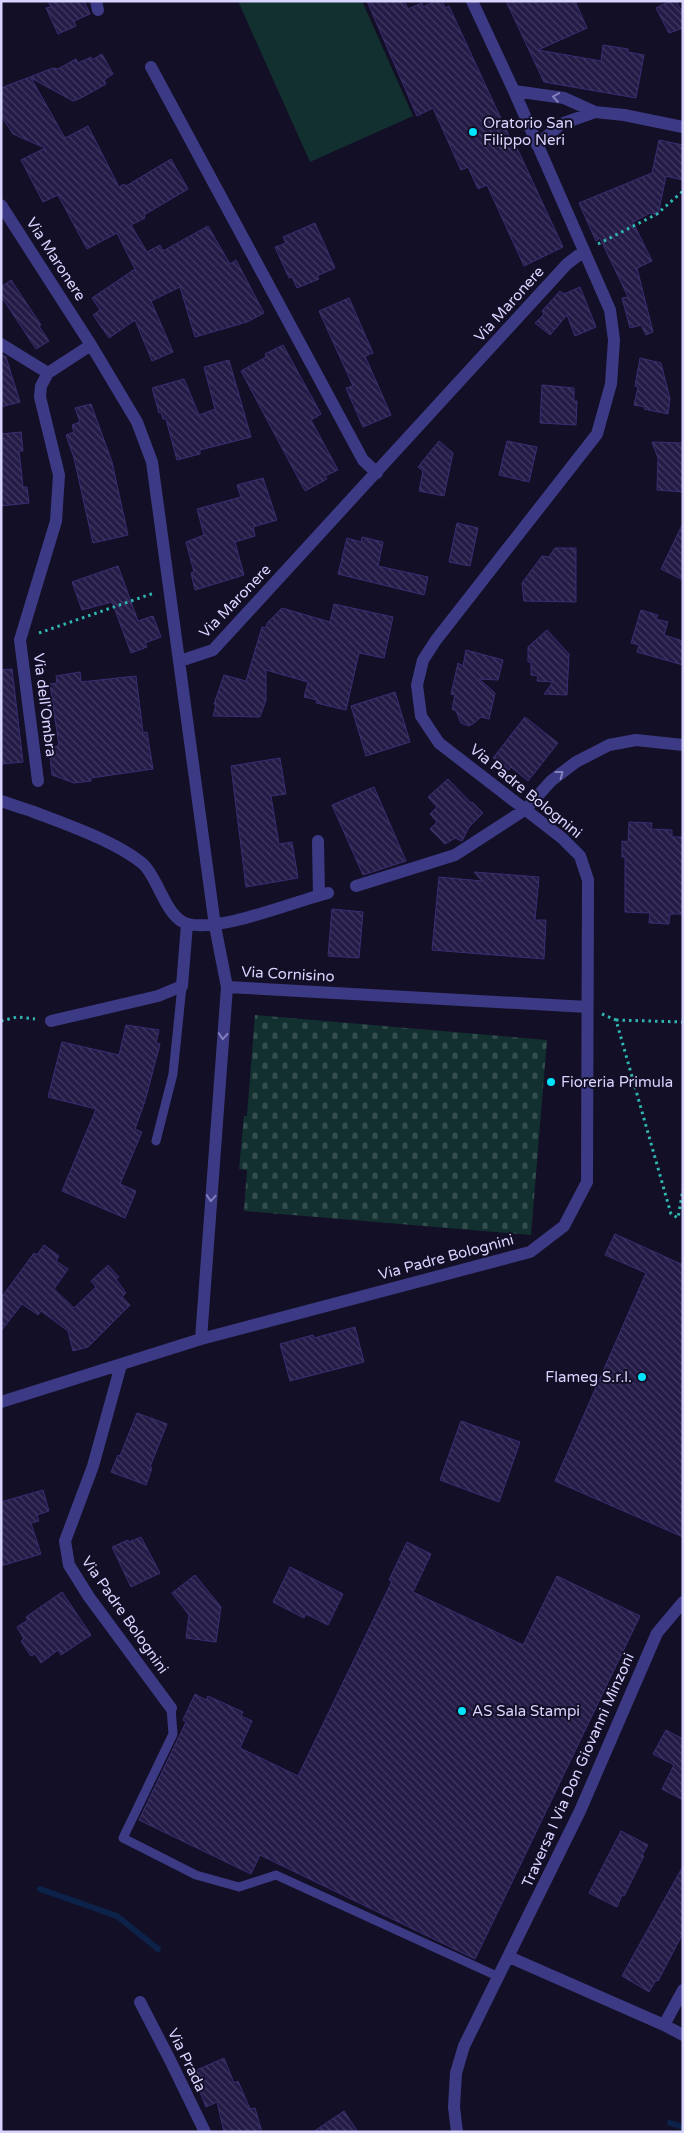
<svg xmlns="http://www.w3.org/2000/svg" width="684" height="2133" font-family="'Varela Round',sans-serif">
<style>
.cemetery{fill:url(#cemetery-stones)}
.garden{fill:#12302f}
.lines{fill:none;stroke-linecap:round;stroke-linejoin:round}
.stream{stroke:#0c2248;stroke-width:6}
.building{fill:url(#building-back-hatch);stroke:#3b2d73}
.path{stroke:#2fb8b0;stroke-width:3;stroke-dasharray:2.5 4;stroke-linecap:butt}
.lane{stroke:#3d3a85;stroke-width:9}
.street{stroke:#3d3a85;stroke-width:12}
.oneway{stroke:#837fbc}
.poi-dot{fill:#00e5ff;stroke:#130f26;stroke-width:2}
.labels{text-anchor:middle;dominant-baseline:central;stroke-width:4;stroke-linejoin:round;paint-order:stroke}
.poi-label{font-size:15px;fill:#d9d4ff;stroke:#130f26;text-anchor:start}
.street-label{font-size:15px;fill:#d9d4ff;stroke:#130f26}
</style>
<defs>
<pattern id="cemetery-stones" width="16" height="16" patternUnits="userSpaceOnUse" patternTransform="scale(1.25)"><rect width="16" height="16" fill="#12302f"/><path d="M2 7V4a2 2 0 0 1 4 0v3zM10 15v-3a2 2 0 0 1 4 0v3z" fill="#344d4e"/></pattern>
<pattern id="building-back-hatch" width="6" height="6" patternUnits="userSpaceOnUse" patternTransform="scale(1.25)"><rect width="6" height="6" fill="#241b47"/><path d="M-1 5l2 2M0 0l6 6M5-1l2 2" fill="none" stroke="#433b63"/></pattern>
</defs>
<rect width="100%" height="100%" fill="#130f26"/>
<!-- cemetery -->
<path class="cemetery" d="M255,1015L547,1040L531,1235L244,1211L247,1170L239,1169L244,1116H247Z"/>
<!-- garden -->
<path class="garden" d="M238,1H362L413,116L310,162Z"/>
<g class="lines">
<!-- stream -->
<path class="stream" d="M40,1889L117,1916L158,1949
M670,2123L683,2127"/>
</g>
<!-- building -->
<path class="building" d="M48,1H84L90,14L74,21L76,26L58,34L46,8L51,7Z
M367,1H404L408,9L422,3L423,7L435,1H442L445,8L449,6L515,149L517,148L563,247L524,266L487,185L478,189L468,167L461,170L433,108L417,116Z
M506,1H575L587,28L538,50L601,61L603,45L628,49V52L644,55L636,98L544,82Z
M670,1H676L683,13V28L669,33L656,8Z
M102,54L113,74L104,80L106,84L81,98L73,101L31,78L65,138L88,126L119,187L124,184L126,186L171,159L188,189L144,215L145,218L131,225L147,252L160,245L163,251L208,226L230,264L236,260L264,313L247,322L195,337L180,287L151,301L173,352L152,361L135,320L109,338L93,315L100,310L92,298L135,269L117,233L87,249L58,195L43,202L21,160L45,148L13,134L1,116V88L53,68L58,69L76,59L78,63L91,57L92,60Z
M659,140L683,145V180L666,176L658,215L650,213L633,222L652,261L637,268L653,332L646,335L641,325L630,328L622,298L628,297L600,238L596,241L579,203L652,173Z
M315,223L335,268L317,276L319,279L297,288L292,277L289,278L275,247L286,243L283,237Z
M11,280L41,325L39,326L49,341L36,349L1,296V287Z
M580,287L596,327L575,336L567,315L550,335L535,323L544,314L542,311L560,291L564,294Z
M349,298L373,353L365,356L391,415L363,427L346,388L353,386L319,311Z
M283,345L321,414L311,420L338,470L325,476L327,479L305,491L241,371L266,357L265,354Z
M1,354L6,357L20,402L1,407Z
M640,358L661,363L670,399L668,414L644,409L645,407L634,405L638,387L635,386Z
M229,360L251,437L200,450V454L177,460L166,419H163L161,412L159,413L152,388L184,379L199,415L215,409L204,367Z
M542,385L574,388V401H577L576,425L540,423Z
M91,404L112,462L128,535L93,543L74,458L66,435L74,432L72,425L80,422L75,408Z
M21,432L23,451H19L23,487H27L29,503L1,506V434Z
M439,441L453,453L444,496L419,491L423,471L418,467Z
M507,441L537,447L529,482L499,475Z
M652,442L683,443V492L657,490L658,458Z
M263,478L277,520L253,527L255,536L235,542L244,575L195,590L191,573L194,572L186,542L204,535L197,509L241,497L237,485Z
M457,523L478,528L470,566L449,562Z
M683,523V580L661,569Z
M362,537L383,542L378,566L428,577L424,595L338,574L347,538L361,542Z
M555,548H576V602L524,601L522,583L542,556L549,557Z
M118,566L138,621L153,616L161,637L145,643L147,647L131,653L112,602L82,610L72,582Z
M334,604L393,617L384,658L359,653L346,710L316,703L317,700L304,697L308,682L266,670V700L260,717L213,716L216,705L214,704L224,675L246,681L262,627L266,628L267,623L282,608L330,622Z
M641,610L658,615L656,619L668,622L664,635L683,641V665L637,652L639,645L631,643Z
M547,630L569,654L567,695L544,694L553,682L537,681L538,676L531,675V662H528V647Z
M466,650L503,660L498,680L479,679L495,693L489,719L481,717L473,724L469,726L461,723L456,711L452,709L455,695L451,694L458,663L463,666Z
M12,669L23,762L1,764V670Z
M80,672L81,682L136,676L143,733L147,732L153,769L91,778V781L74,783L52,775L49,747L59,746L50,684L57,683L56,676Z
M395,692L410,742L366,756L351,706Z
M525,717L558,743L528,781L511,767L509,770L493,758Z
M280,758L286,794L271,796L279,844L292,842L298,878L246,887L231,766Z
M448,779L471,803L472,802L483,813L469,827L462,841L455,838L445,844L430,829L437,822L430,814L437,807L428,797Z
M374,787L406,861L363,875L332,805Z
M629,822L652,823L651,829L672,830V837H683V914H670L669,924L649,923L650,913L625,912V857H622V841L628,842Z
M474,872L539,877L535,920H546L544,959L432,950L439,877L482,881Z
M332,909L363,912L359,958L328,956Z
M126,1025L159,1030L156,1043L160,1044L145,1101L135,1129L142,1132L120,1184L136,1191L125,1218L62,1191L96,1109L48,1097L62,1042L119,1055Z
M615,1234L683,1265V1537L555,1481L646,1273L605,1255Z
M44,1245L59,1256L56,1261L68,1269L54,1289L74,1308L96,1287L91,1281L108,1265L119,1277L116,1279L126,1293L122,1297L130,1305L88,1347L73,1351L68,1331L41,1311L38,1315L22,1304L1,1331V1298L34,1253L37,1255Z
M355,1327L364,1362L290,1381L280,1344L313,1335L314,1338Z
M137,1413L167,1424L150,1467L152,1468L146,1485L111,1472L118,1455L120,1456Z
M461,1421L520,1442L499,1502L440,1480Z
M43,1490L49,1511L37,1515L39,1521L31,1523L41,1554L1,1566V1502Z
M141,1537L160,1573L131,1587L112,1547L128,1540L129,1542Z
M407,1542L431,1554L413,1592L523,1645L557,1576L640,1616L475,1959L260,1855L251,1874L139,1820L186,1722L183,1720L195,1694L206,1700L208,1696L243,1712L241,1716L252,1721L240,1748L298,1776L392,1581L389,1580Z
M290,1567L343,1594L328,1625L306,1614L304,1618L273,1602Z
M195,1575L221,1607L216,1642L186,1638L189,1615L172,1593Z
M62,1592L91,1635L61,1655L58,1650L41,1663L35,1654L31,1656L21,1641L24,1639L17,1627L28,1620L26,1617Z
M666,1730L683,1739V1800L662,1789L674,1765L653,1754Z
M621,1831L648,1845L642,1855L644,1856L624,1896L622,1895L617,1907L589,1893Z
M683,1866V1933L658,1981L656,1980L649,1992L622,1976Z
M224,2058L234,2083L238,2081L250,2109L255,2108L262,2132H224L217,2102L206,2107L192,2072Z
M344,2111L358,2132H313Z"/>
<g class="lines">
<!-- path -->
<path class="path" d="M598,244L657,214L683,191
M39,633L154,593
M602,1014L616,1020L671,1214L678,1218L683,1189
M616,1020L683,1022
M1,1021L17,1017L35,1019"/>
<!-- lane -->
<path class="lane" d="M156,1141L173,1074L182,986
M171,1708L173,1734L123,1838L196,1875L239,1887L276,1875L499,1977"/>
<!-- street -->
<path class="street" d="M96,1L98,10
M151,67L363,460L377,473
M514,91L564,98L595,112L624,115L683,127
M537,145L561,124L595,112
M1,205L91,345L137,422L152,462L215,926L227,987L587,1007
M1,344L48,373L91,345
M180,661L213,650L567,264L584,251
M38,781L20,640L56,521L59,475L40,397L41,386L48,373
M1,801C12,805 23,808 34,812C66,824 117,842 143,864C158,877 166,919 188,924C221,932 292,902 328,893
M318,841L319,895
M356,886L455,855L526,809L551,781L576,762L609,745L636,740L683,745
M51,1021L158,996L182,986L187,924
M201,1339L227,987
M121,1365L93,1466L65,1541L69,1565L89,1597L171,1708
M1,1402L201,1339L530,1252L564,1226L587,1182L588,880L580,856L562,838L439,743L421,716L417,685L423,660L436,640L597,434L611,384L614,340L610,310L514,91L472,1
M509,1957L664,2025L683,2035
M140,2002L170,2060L205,2132
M664,2025L683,1990
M457,2132L454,2107L456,2073L464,2046L580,1811L657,1633L683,1602"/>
</g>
<!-- one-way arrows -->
<defs><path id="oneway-chevron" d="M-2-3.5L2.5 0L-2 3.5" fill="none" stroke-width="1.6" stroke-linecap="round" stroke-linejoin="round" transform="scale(1.25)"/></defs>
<g class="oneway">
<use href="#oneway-chevron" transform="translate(556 97) rotate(-171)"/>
<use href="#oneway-chevron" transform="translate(560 774) rotate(-37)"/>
<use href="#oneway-chevron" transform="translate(223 1036) rotate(94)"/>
<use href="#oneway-chevron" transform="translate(211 1198) rotate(94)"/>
</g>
<!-- markers -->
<g class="poi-dot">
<circle cx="473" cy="132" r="5"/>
<circle cx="551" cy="1082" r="5"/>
<circle cx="642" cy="1377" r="5"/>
<circle cx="462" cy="1711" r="5"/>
</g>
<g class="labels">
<!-- poi labels -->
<g class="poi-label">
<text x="483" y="123">Oratorio San<tspan x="483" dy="17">Filippo Neri</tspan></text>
<text x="561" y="1082">Fioreria Primula</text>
<text x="632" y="1377" text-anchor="end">Flameg S.r.l.</text>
<text x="472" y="1711">AS Sala Stampi</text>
</g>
<!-- street labels -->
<g class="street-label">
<text transform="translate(56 259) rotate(57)">Via Maronere</text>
<text transform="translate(509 304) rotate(-48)">Via Maronere</text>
<text transform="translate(235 601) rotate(-46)">Via Maronere</text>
<text transform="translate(45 705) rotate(83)">Via dell'Ombra</text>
<text transform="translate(526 791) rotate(39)">Via Padre Bolognini</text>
<text transform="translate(288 974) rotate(3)">Via Cornisino</text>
<text transform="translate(446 1257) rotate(-15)">Via Padre Bolognini</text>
<text transform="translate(125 1615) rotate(55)">Via Padre Bolognini</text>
<text transform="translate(578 1770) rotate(-66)">Traversa I Via Don Giovanni Minzoni</text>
<text transform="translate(187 2060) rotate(64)">Via Prada</text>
</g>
</g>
<!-- border -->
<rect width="684" height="2133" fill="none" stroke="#d9d4ff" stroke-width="5"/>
</svg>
